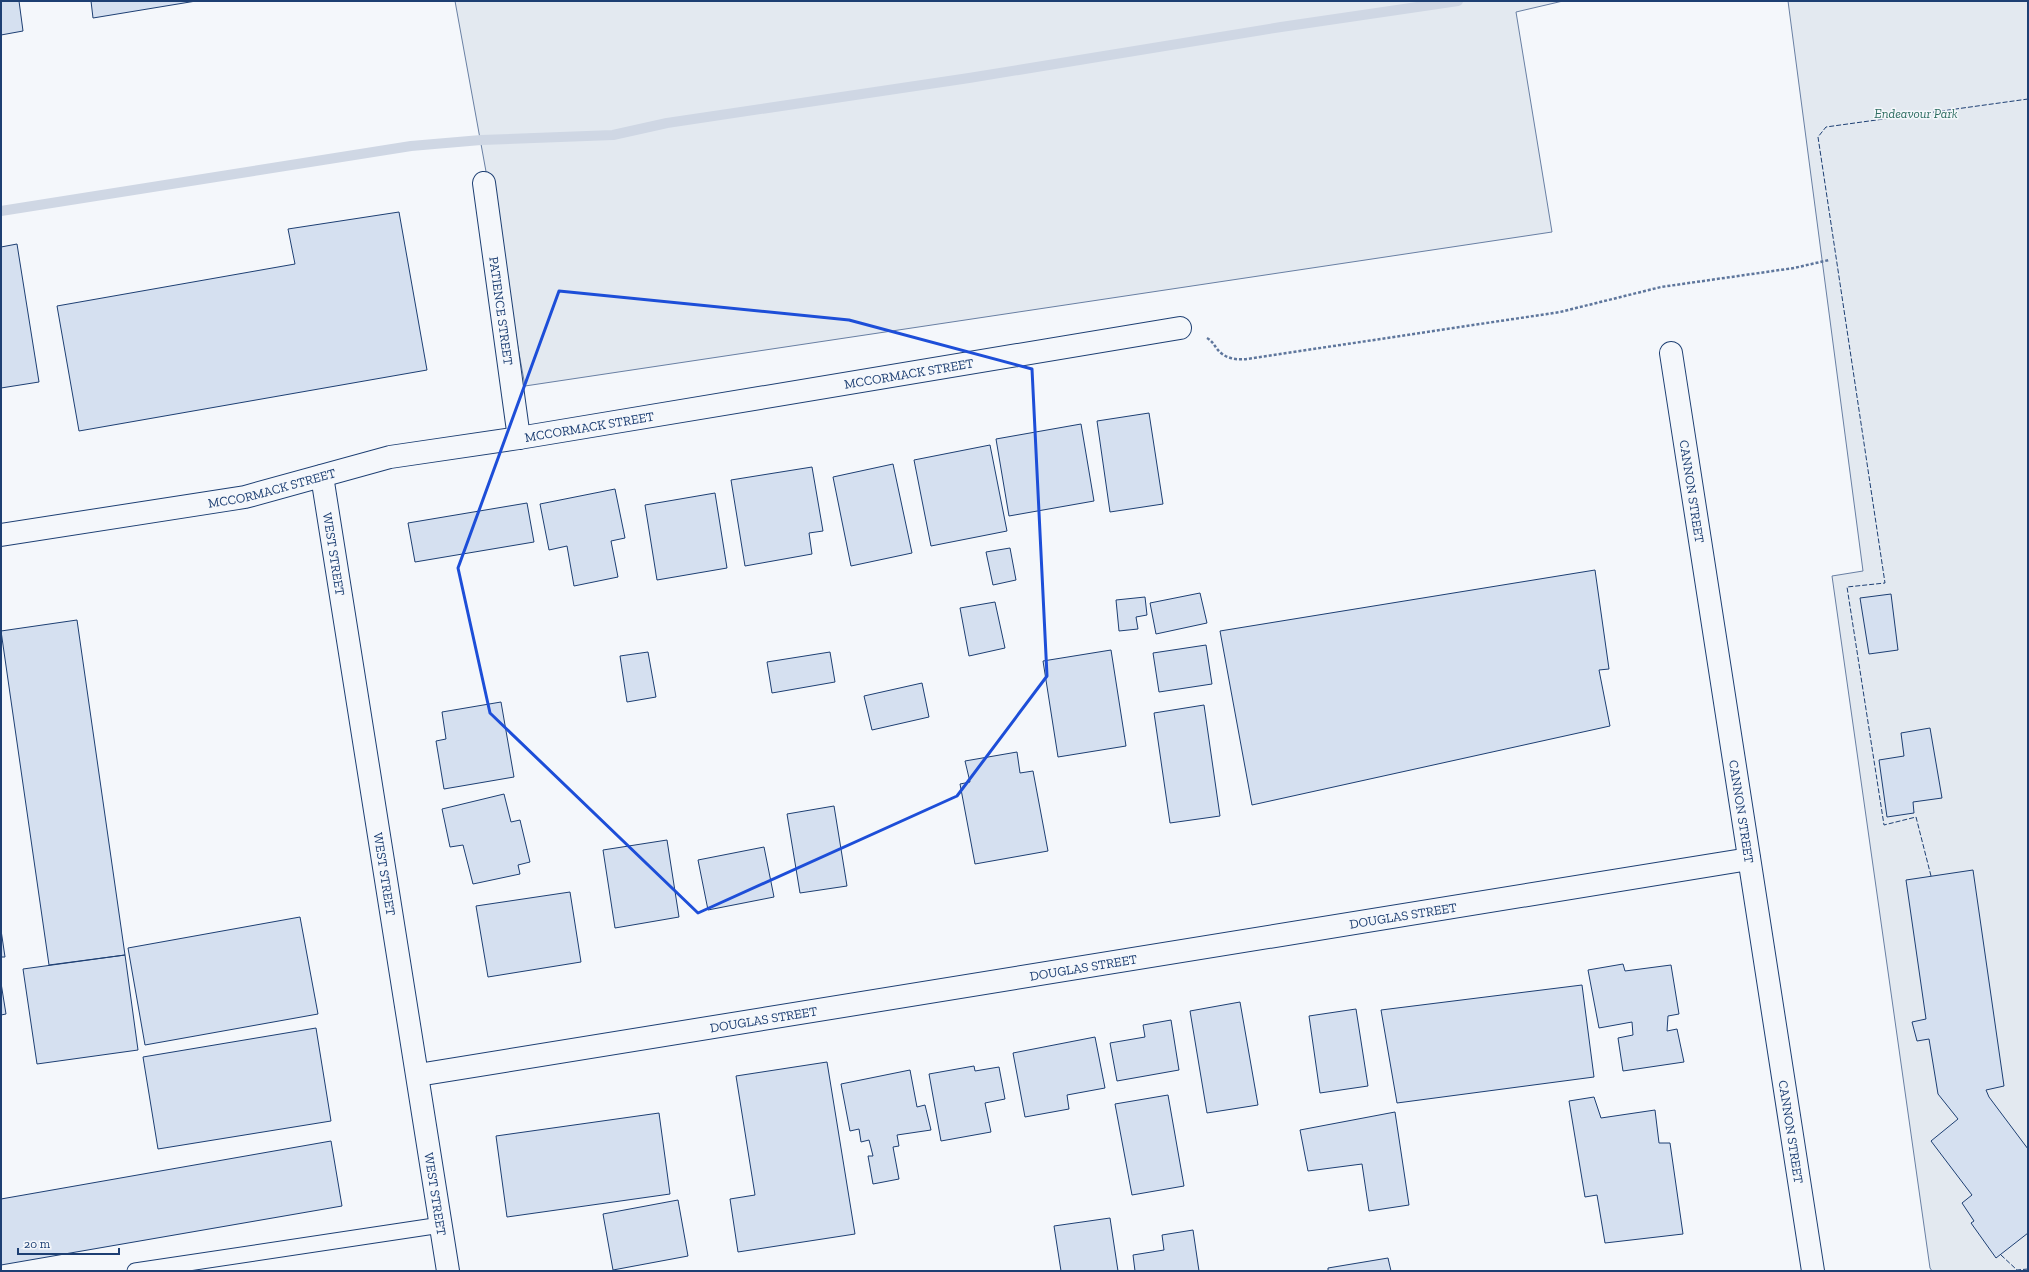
<svg xmlns="http://www.w3.org/2000/svg" width="2029" height="1272" font-family="'Zilla Slab',serif">
<style>
.green{fill:#e3e9f0;stroke:#687fa3}
.lines{fill:none;stroke-linecap:round;stroke-linejoin:round}
.stream{stroke:#cfd7e4;stroke-width:10}
.building{fill:#d5e0f0;stroke:#1d3f73}
.lane-casing{stroke:#1d3f73;stroke-width:17}
.street-casing{stroke:#1d3f73;stroke-width:24}
.path{stroke:#5e769c;stroke-width:2.5;stroke-dasharray:3 2;stroke-linecap:butt}
.lane{stroke:#f4f7fb;stroke-width:15}
.street{stroke:#f4f7fb;stroke-width:22}
.fence{stroke:#1d3f73;stroke-width:1;stroke-dasharray:5 2;stroke-linecap:butt}
.marked{fill:none;stroke:#1d4ed8;stroke-width:3;stroke-linejoin:round}
.labels{text-anchor:middle;dominant-baseline:central;stroke-width:3;stroke-linejoin:round;paint-order:stroke}
.park-label{font-size:13px;font-style:italic;fill:#2c6c60;stroke:#f4f7fb}
.street-label{font-size:13px;fill:#1d3f73;stroke:#f4f7fb}
</style>
<rect width="100%" height="100%" fill="#f4f7fb"/>
<!-- green -->
<path class="green" d="M455,1H1563L1516,12L1552,232L525,386Z
M1788,1H2028V1271H1932L1930,1268L1832,576L1863,571Z"/>
<g class="lines">
<!-- stream -->
<path class="stream" d="M1,211L411,146L481,140L613,135L667,123L969,78L1281,27L1458,1"/>
</g>
<!-- building -->
<path class="building" d="M1,1H19L23,31L1,35Z
M91,1H196L93,18Z
M399,212L427,370L79,431L57,306L295,264L288,229Z
M17,244L39,382L1,388V247Z
M1149,413L1163,504L1110,512L1097,421Z
M1081,424L1094,501L1009,516L996,439Z
M990,445L1007,531L931,546L914,460Z
M893,464L912,553L851,566L833,477Z
M812,467L823,531L809,533L812,554L745,566L731,480Z
M615,489L625,538L611,541L618,577L574,586L567,546L549,550L540,504Z
M715,493L727,568L657,580L645,505Z
M527,503L534,542L415,562L408,523Z
M1010,548L1016,580L993,585L986,552Z
M1595,570L1609,669L1599,670L1610,726L1252,805L1220,631Z
M1200,593L1207,623L1156,634L1150,603Z
M1891,594L1898,650L1869,654L1860,598Z
M1145,597L1147,615L1136,617L1138,629L1119,631L1116,600Z
M995,602L1005,648L969,656L960,608Z
M77,620L125,955L49,965L1,631Z
M1206,645L1212,684L1159,692L1153,653Z
M1111,650L1126,746L1058,757L1043,661Z
M648,652L656,697L627,702L620,656Z
M830,652L835,682L772,693L767,662Z
M922,683L929,717L872,730L864,696Z
M501,702L514,777L444,789L436,741L446,739L442,712Z
M1204,705L1220,816L1170,823L1154,713Z
M1930,728L1942,798L1913,802L1914,813L1887,817L1879,760L1904,756L1901,733Z
M1017,752L1020,773L1033,771L1048,851L975,864L960,784L970,782L965,761Z
M504,794L511,822L520,820L530,862L518,865L520,874L473,884L463,845L450,847L442,809Z
M834,806L847,886L800,893L787,814Z
M667,840L679,917L615,928L603,850Z
M764,847L774,897L708,910L698,860Z
M1973,870L2004,1086L1986,1090L1989,1097L2028,1149V1233L1996,1258L1971,1223L1974,1221L1962,1203L1972,1195L1931,1141L1958,1119L1938,1094L1929,1039L1917,1041L1912,1022L1926,1019L1906,880Z
M570,892L581,962L488,977L476,906Z
M300,917L318,1014L145,1045L128,948Z
M1,930L5,957H1Z
M125,955L138,1050L37,1064L23,969Z
M1623,964L1625,971L1671,965L1679,1014L1668,1016L1667,1031L1677,1029L1684,1062L1623,1071L1618,1038L1633,1035L1632,1022L1599,1028L1588,970Z
M1,983L6,1014L1,1015Z
M1582,985L1594,1077L1397,1103L1381,1010Z
M1240,1002L1258,1105L1207,1113L1190,1011Z
M1356,1009L1368,1086L1320,1093L1309,1016Z
M1171,1020L1179,1070L1117,1081L1110,1043L1145,1037L1143,1025Z
M316,1028L331,1121L158,1149L143,1057Z
M1095,1037L1105,1088L1067,1095L1069,1109L1025,1117L1013,1053Z
M827,1062L855,1234L738,1252L730,1199L755,1195L736,1076Z
M974,1066L975,1071L999,1067L1005,1099L985,1103L991,1132L941,1141L929,1074Z
M910,1070L917,1107L925,1105L931,1130L897,1135L899,1146L893,1147L899,1179L873,1184L868,1156H873L869,1140L861,1142L859,1129L850,1131L841,1084Z
M1168,1095L1184,1186L1132,1195L1115,1104Z
M1594,1097L1601,1118L1655,1110L1659,1143H1670L1683,1234L1605,1243L1597,1195L1585,1197L1569,1101Z
M1395,1112L1409,1205L1369,1211L1362,1164L1308,1171L1300,1130Z
M659,1113L670,1194L507,1217L496,1136Z
M331,1141L342,1206L1,1265V1199Z
M678,1200L688,1256L613,1270L603,1214Z
M1110,1218L1118,1271H1061L1054,1226Z
M1193,1230L1199,1271H1135L1133,1255L1164,1250L1162,1235Z
M1388,1258L1391,1271H1328V1268Z"/>
<g class="lines">
<defs>
<path id="lane" d="M135,1271L441,1225"/>
<g id="street">
<path id="s1" d="M484,183L519,438"/>
<path id="s2" d="M1671,353L1813,1271"/>
<path id="s3" d="M322,476L448,1271"/>
<path id="s4" d="M1,535L245,497L390,457L519,438L1180,328"/>
<path id="s5" d="M418,1075L1749,859"/>
</g>
</defs>
<!-- lane casing -->
<use href="#lane" class="lane-casing"/>
<!-- street casing -->
<use href="#street" class="street-casing"/>
<!-- path -->
<path class="path" d="M1207,338C1214,342 1215,348 1221,353C1228,359 1238,360 1247,359L1560,312L1661,287L1794,268L1829,260"/>
<!-- lane -->
<use href="#lane" class="lane"/>
<!-- street -->
<use href="#street" class="street"/>
<!-- fence -->
<path class="fence" d="M1931,876L1916,817L1884,825L1847,587L1885,583L1818,137L1826,127L2028,99
M2001,1255L2017,1270L2028,1269"/>
</g>
<!-- marked area -->
<path class="marked" d="M559,291L849,320L1032,369L1047,676L957,796L698,913L490,713L458,568Z"/>
<g class="labels">
<!-- park labels -->
<g class="park-label">
<text x="1916" y="113">Endeavour Park</text>
</g>
<!-- street labels -->
<g class="street-label">
<text stroke="none"><textPath href="#s1" startOffset="129">PATIENCE STREET</textPath></text>
<text stroke="none"><textPath href="#s4" startOffset="923">MCCORMACK STREET</textPath></text>
<text stroke="none"><textPath href="#s4" startOffset="599">MCCORMACK STREET</textPath></text>
<text stroke="none"><textPath href="#s4" startOffset="275">MCCORMACK STREET</textPath></text>
<text stroke="none"><textPath href="#s2" startOffset="140">CANNON STREET</textPath></text>
<text stroke="none"><textPath href="#s3" startOffset="79">WEST STREET</textPath></text>
<text stroke="none"><textPath href="#s2" startOffset="464">CANNON STREET</textPath></text>
<text stroke="none"><textPath href="#s3" startOffset="403">WEST STREET</textPath></text>
<text stroke="none"><textPath href="#s5" startOffset="998">DOUGLAS STREET</textPath></text>
<text stroke="none"><textPath href="#s5" startOffset="674">DOUGLAS STREET</textPath></text>
<text stroke="none"><textPath href="#s5" startOffset="350">DOUGLAS STREET</textPath></text>
<text stroke="none"><textPath href="#s2" startOffset="788">CANNON STREET</textPath></text>
<text stroke="none"><textPath href="#s3" startOffset="727">WEST STREET</textPath></text>
</g>
</g>
<!-- border -->
<rect width="2029" height="1272" fill="none" stroke="#1d3f73" stroke-width="4"/>
<!-- scale -->
<path d="M18 1248v6h101v-6" fill="none" stroke="#1d3f73" stroke-width="2"/>
<text x="24" y="1248" font-size="12" fill="#1d3f73" stroke="#f4f7fb" stroke-width="3" paint-order="stroke">20 m</text>
</svg>
